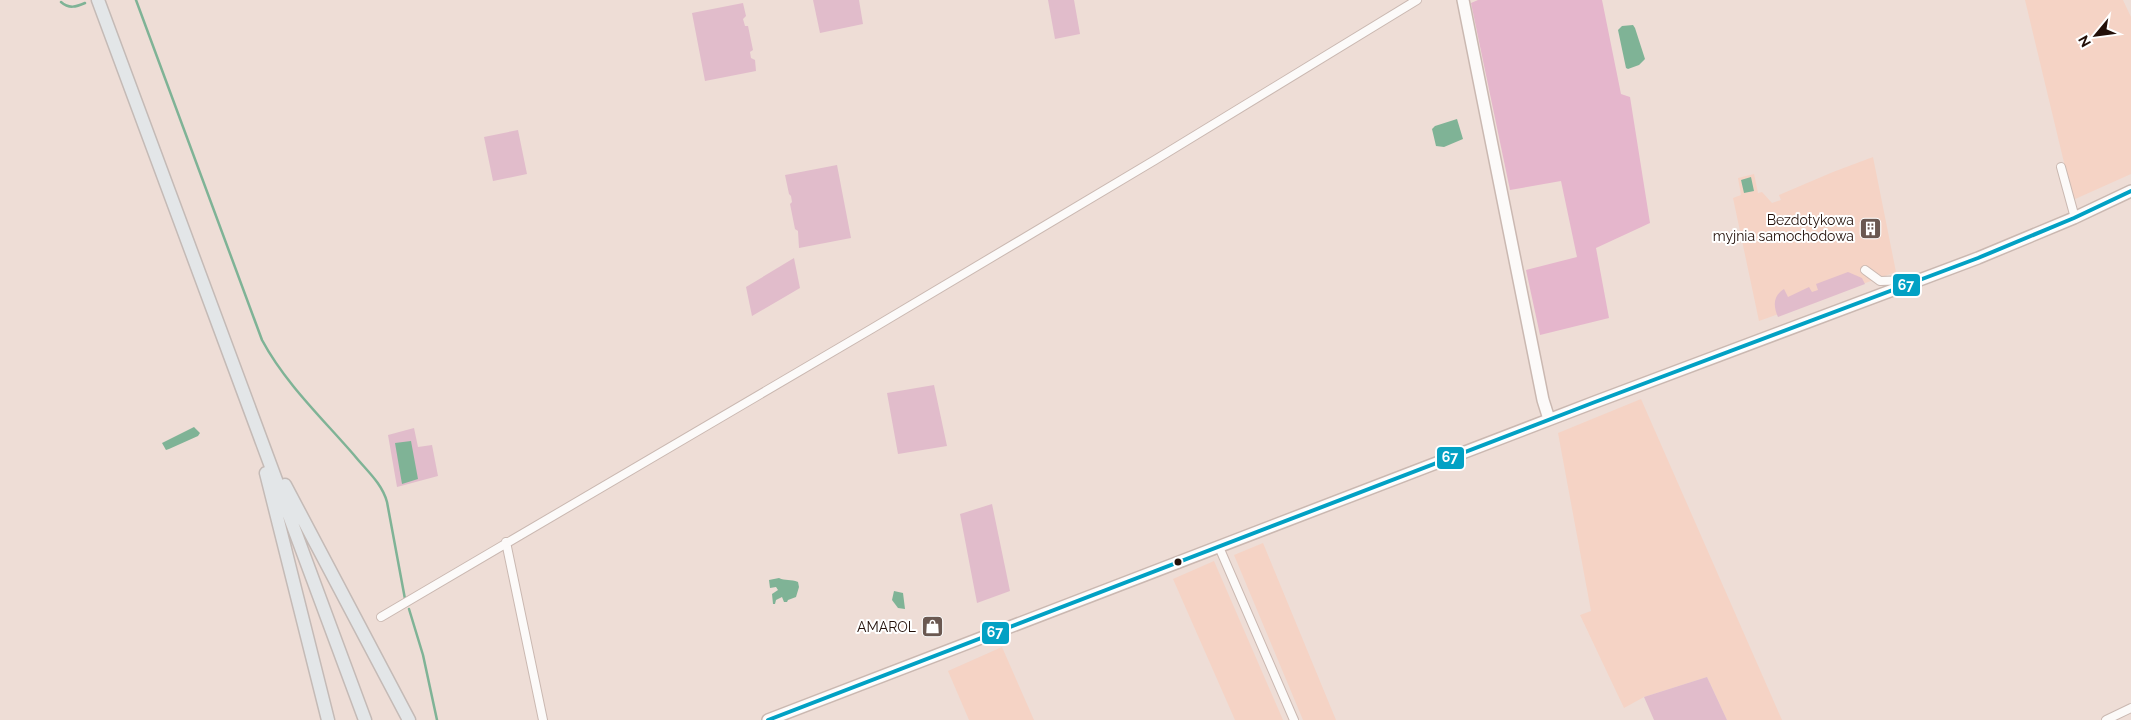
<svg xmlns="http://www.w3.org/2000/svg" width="2131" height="720" font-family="Raleway,sans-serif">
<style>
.built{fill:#f5d3c5}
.green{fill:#e1bccb}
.forest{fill:#e5b6cc}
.water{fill:#7fb396}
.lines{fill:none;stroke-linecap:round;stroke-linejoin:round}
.stream{stroke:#7fb396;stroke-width:2.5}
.street-casing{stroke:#cab8b1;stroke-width:10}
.secondary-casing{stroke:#cab8b1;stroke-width:14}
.primary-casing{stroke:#c4bab6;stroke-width:15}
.street{stroke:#fcfaf9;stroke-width:8}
.secondary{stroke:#fcfaf9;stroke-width:11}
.primary{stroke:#e3e6e8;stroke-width:12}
.bus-1-casing{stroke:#fff;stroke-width:8}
.bus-1{stroke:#02a1c4;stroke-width:4}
.bus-dot{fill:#231009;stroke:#fff;stroke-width:2}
.labels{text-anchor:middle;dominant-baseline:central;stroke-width:4;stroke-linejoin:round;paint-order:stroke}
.poi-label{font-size:14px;fill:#231009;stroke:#fff;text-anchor:end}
.line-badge{stroke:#fff;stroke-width:2}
.badge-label{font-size:14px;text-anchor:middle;font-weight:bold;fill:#fff}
</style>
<rect width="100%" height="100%" fill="#eeddd6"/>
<!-- built -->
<path class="built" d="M2025,0H2123L2131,17V174L2073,200Z
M1873,157L1896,272L1759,321L1733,198L1741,195L1738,178L1754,174L1758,193L1762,192L1772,203L1781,200L1779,195L1833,172Z
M1641,399L1782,720H1727L1707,677L1644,697L1624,708L1580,615L1591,611L1558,433Z
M1263,543L1336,720H1303L1234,555Z
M1214,561L1283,720H1235L1173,579Z
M1002,647L1034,720H969L948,671Z"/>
<!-- green -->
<path class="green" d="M813,0H859L863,24L820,33Z
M1048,0H1074L1080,34L1055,39Z
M743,3L746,16L743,19L745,26H748L753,50L750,52L751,58L755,60L756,71L705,81L692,13Z
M518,130L527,174L493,181L484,137Z
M837,165L851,238L799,248L798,231L795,229L790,204L792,202L791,196L789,194L785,175Z
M794,258L800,288L752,316L746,287Z
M1848,272L1862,278L1865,284L1778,317C1773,306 1773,296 1784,289L1788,297L1809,287L1812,292L1818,290L1816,284Z
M934,385L947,446L898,454L887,393Z
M414,428L418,447L432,445L438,476L397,487L388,435Z
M992,504L1010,591L977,603L960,514Z
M1707,677L1727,720H1654L1644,697Z"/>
<!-- forest -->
<path class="forest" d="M1478,0H1602L1621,94L1630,97L1650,223L1596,248L1609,318L1540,335L1526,270L1577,257L1561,181L1510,190L1471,3Z"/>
<!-- water -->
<path class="water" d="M1633,25L1635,28L1645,59L1639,65L1628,69L1626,68L1618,30L1622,26Z
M1457,119L1463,139L1444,147L1436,146L1432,129L1435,126Z
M1751,177L1754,191L1744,193L1741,180Z
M194,427L200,433L198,436L169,449L166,450L162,443Z
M411,441L418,479L402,484L395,443Z
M779,578C785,581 791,579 798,582L799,587L796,597L788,600L787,602H784L782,597L776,600L775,604H773L772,594L778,590L776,587L770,588L769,580Z
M894,591L903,593L905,609L898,608L892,600Z"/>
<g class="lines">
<!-- stream -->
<path class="stream" d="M136,0L262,340C285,383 322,418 354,455C366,470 382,483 387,502L405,599
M61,2C69,9 76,7 85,3
M409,609L423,655L437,720"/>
<defs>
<path id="street" d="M2061,167L2075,218
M1865,270L1880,281L1911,280
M506,542L543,720
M1219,547L1294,720
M381,617L873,328L1155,160L1417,0
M2106,720L2131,708"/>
<path id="secondary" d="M1463,0L1543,400L1549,419
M768,720L1595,402L1978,258L2074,218L2131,191"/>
<path id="primary" d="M98,0L365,720
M266,473L328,720
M285,485L409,720"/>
</defs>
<!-- street casing -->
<use href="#street" class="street-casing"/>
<!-- secondary casing -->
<use href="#secondary" class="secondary-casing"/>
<!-- primary casing -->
<use href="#primary" class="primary-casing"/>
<!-- street -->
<use href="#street" class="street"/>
<!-- secondary -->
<use href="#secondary" class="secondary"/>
<!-- primary -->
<use href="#primary" class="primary"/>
<defs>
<path id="bus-1" d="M768,720L1595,402L1978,258L2074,218L2131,191"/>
</defs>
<!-- bus-1 casing -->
<use href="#bus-1" class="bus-1-casing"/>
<!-- bus-1 -->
<use href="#bus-1" class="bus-1"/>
</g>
<!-- icons -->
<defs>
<symbol id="building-square" viewBox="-11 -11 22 22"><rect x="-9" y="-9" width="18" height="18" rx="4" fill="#6a5851" stroke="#fff"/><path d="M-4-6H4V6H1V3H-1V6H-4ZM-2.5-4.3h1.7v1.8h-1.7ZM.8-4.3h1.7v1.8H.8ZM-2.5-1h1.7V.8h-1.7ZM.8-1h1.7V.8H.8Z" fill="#fff"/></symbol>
<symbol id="shop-square" viewBox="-11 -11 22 22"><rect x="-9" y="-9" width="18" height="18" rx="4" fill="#6a5851" stroke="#fff"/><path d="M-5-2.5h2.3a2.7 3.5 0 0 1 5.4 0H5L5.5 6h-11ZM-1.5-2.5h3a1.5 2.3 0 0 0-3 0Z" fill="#fff"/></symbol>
</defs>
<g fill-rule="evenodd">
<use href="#building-square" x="1858" y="216" width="25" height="25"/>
<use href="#shop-square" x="920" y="614" width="25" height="25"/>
</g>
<!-- markers -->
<circle class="bus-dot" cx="1178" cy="562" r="4.5"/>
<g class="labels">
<!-- poi labels -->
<g class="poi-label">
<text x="1854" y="220">Bezdotykowa<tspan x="1854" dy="16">myjnia samochodowa</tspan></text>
<text x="916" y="627">AMAROL</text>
</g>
</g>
<g class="line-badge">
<rect x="1892" y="273" width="29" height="24" rx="5" fill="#02a1c4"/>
<rect x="1436" y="446" width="29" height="24" rx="5" fill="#02a1c4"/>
<rect x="981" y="621" width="29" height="24" rx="5" fill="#02a1c4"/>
</g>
<g class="badge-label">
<text x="1906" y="290">67</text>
<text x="1450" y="462">67</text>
<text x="995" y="637">67</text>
</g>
<!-- north arrow -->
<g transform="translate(2096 35) rotate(241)" stroke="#ffffff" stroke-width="4" paint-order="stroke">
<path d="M0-4L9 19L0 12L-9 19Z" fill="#231009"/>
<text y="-8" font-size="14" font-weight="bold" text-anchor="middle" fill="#231009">N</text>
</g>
</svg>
